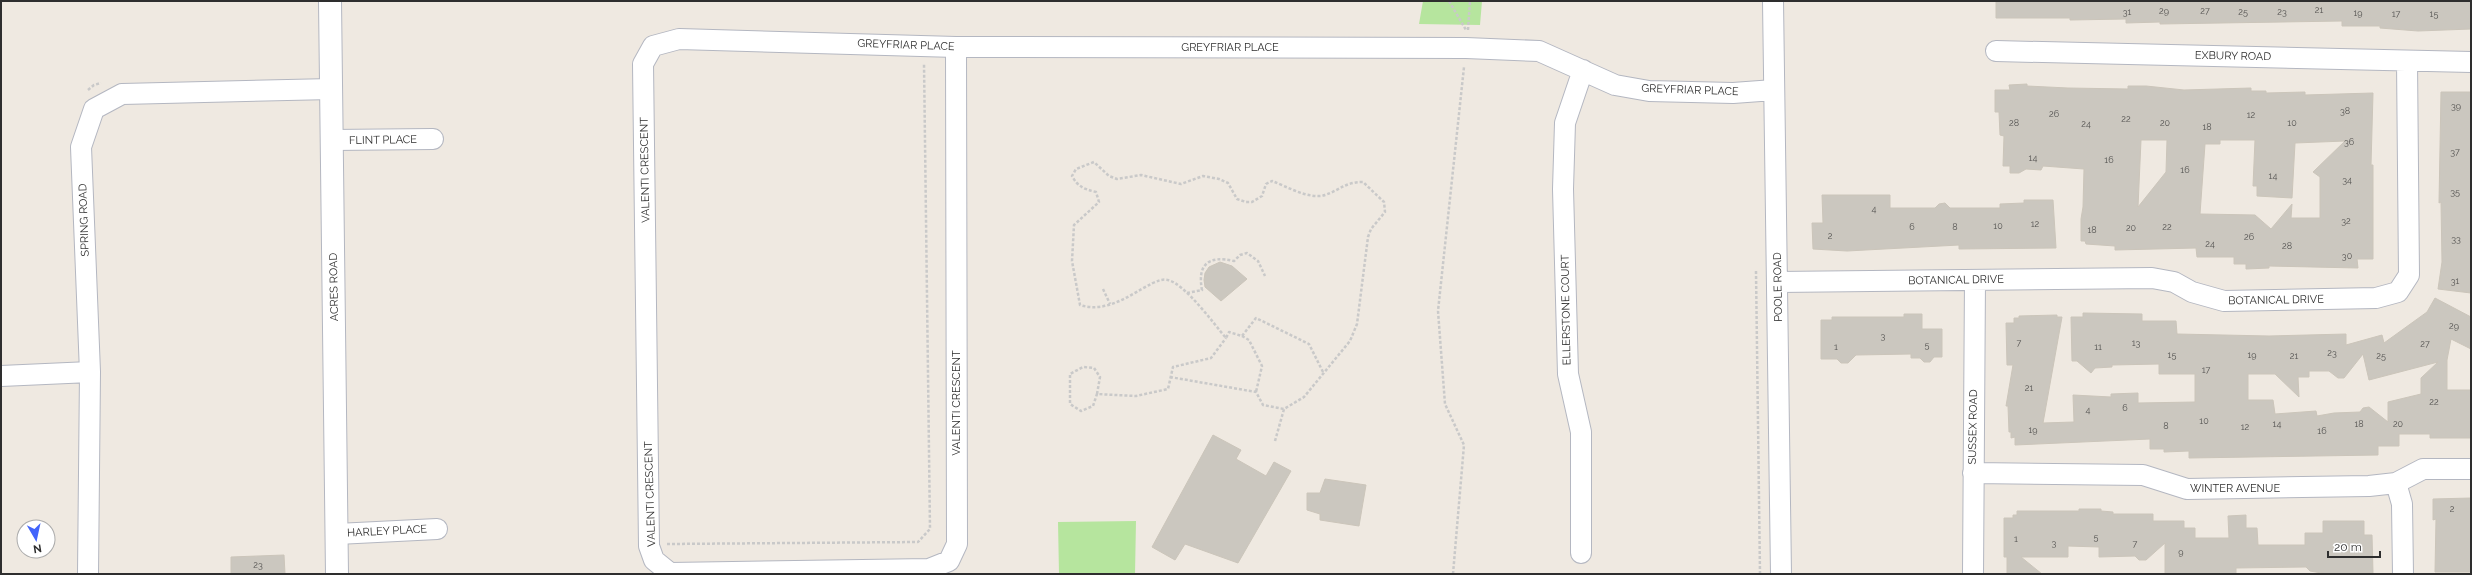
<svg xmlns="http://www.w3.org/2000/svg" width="2472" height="575" font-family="Raleway,sans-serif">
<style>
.green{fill:#b6e59e}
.building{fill:#cbc7bf;stroke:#cbc5ba;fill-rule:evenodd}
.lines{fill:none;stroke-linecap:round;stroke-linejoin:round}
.minor-casing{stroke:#b4b7c1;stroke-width:22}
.tertiary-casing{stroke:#b4b7c1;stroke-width:24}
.path{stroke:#c9c9c9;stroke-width:2.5;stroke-dasharray:3 2;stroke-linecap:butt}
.minor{stroke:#fff;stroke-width:20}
.tertiary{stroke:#fff;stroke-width:22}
.labels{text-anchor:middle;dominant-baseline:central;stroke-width:3;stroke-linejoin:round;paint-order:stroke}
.number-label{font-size:9px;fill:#555452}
.street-label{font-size:11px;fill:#2e2e2e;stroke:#fff}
</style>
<rect width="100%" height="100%" fill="#efe9e1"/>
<!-- green -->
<path class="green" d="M1423,1H1482L1480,25L1419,24Z
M1136,521L1135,574H1059L1058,522Z"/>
<!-- building -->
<path class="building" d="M1996,1H2471V29L2418,31L2380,28V26H2342V21L2160,24V22L2126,23V19L2070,20V18H1996Z
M2027,84V86L2068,88L2128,89V86H2146L2184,90L2251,88V91H2266V93L2305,92V95L2373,93L2371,165H2373V259H2357L2358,268L2269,266V268L2246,269V264H2234V257H2197L2196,248L2115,250V246L2086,244L2085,241H2081V219L2083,207L2084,169L2043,166L2041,170L2026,169L2019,173H2010V166H2003L2004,136L2000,135L1999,112H1995V90H2010L2009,85ZM2141,140H2167L2166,172L2138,207ZM2220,140H2255L2253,186H2257V196L2292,198L2295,143L2345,141L2313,172L2320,177V218H2291L2292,204L2271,229L2255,215L2200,214L2205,144H2220Z
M2441,92H2471V293L2438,289L2442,262L2441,202L2439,203Z
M1822,195H1890V208H1935L1939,204L1945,203L1950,208H2000V204L2024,203V200H2053L2056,248L1959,249V245L1847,251L1813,249L1812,223H1823Z
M1220,262L1232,266L1247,279L1221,301L1205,287L1204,280L1205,273L1209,267Z
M2435,298L2471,317V349L2451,339L2447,360V390H2471V438H2430V434H2399V446H2378V455L2189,458V451L2164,452V449H2150V439L2015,445V437L2011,438V432H2009L2008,406H2006L2013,365H2007L2006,323H2014V318H2019V316L2057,315V317H2062L2043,423L2074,422L2073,395L2111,397V394L2138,393V403L2195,402V374H2159V364L2112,365V367L2095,368L2091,373L2077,361H2072L2071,317H2083V313L2142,314V321H2176L2177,334L2269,336L2346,334V345L2382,335L2384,343L2427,312ZM2363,354L2369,380L2438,362L2421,378V394L2388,402V422L2369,407L2363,408L2360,412L2334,413L2317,416L2316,411L2275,414L2273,400H2248V374H2275L2299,397L2298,377H2309V371H2329L2338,378H2344Z
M1904,314H1922V329H1942V357H1934L1930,362H1924L1920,358H1911V354L1856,355L1848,363H1841L1837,359H1821V320H1832V317H1904Z
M1213,435L1241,450L1236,459L1266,476L1274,462L1291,471L1238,563L1185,544L1175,560L1152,547Z
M1325,479L1366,485L1359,526L1320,520V514L1307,510V493H1320Z
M2471,498V572H2435L2436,519L2433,520V499Z
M2079,509H2101V511L2113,512V514H2153V521H2184V528H2195V538H2229L2228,516L2246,515V528H2257L2258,545H2305V533H2323V521H2364V535H2372L2373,573L2327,574L2310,571L2306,567L2236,568V574H2165V543L2146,560H2139L2135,556L2099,557V547L2068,546V557H2021L2042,574H2007V557H2004V518H2013V515H2017V511H2079Z
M284,555L285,574H231V557Z"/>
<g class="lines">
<defs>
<path id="minor" d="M1773,1L1781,574
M956,47L957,544L949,561L929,569L670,573L654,560L649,546L643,64L653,46L679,39L956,47L1466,48L1539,51L1615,85L1649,91L1733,93L1774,90
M1996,51L2471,62
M332,140L433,139
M1778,282L2152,278L2174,282L2192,292L2224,301L2376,298L2398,292L2409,275L2407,61
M1,376L90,372
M1973,473L2143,475L2187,489L2369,486L2396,483L2423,469H2471
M2396,483L2402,504L2403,574
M337,534L437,529
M1581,553V432L1568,374L1563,189L1565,123L1583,70
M88,574L90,372L81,147L94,109L122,94L332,89
M1973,574L1975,280"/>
<path id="tertiary" d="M330,1L337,574"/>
</defs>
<!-- minor casing -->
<use href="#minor" class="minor-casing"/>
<!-- tertiary casing -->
<use href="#tertiary" class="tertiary-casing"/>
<!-- path -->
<path class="path" d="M1449,1L1466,30
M1468,30L1470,1
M88,90L94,85L101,83
M1756,271L1760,574
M1103,289L1110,304
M1187,293L1202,290C1197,264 1209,255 1234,261L1240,255L1247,253L1258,261L1265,276
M1242,336L1249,340L1262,366L1256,392
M1170,377L1256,392L1263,405L1284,409
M1097,394L1100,377L1094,368L1083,367L1070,374V404L1081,411L1093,406L1097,394L1136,396L1168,389L1173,367L1211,358L1226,338
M1275,441L1284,409L1304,397L1350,341L1357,324L1368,237L1371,229L1385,212L1384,202L1363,182C1345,182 1340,190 1325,195C1309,200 1286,186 1272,181L1266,184L1262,196L1252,202H1246L1237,199L1228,183L1219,179L1203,176L1181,184L1141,175L1117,179L1109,176L1094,162L1076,169L1072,176C1078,187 1084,189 1096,192L1099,202L1074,225L1072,261L1080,305C1117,317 1150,275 1168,280C1185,284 1214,324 1226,338L1229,332L1242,336L1256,318L1309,344L1324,374
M667,544L918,542L930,529L924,63
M1453,574L1464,445L1445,404L1438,311L1464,67"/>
<!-- minor -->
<use href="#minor" class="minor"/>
<!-- tertiary -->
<use href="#tertiary" class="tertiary"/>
</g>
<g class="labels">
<!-- number labels -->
<g class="number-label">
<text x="2319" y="10">21</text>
<text x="2164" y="11">29</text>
<text x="2205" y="11">27</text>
<text x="2127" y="12">31</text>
<text x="2243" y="12">25</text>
<text x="2282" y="12">23</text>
<text x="2358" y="13">19</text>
<text x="2396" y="14">17</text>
<text x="2434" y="14">15</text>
<text x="2456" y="106">39</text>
<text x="2345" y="111">38</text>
<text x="2054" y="114">26</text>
<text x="2251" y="115">12</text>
<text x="2126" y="119">22</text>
<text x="2014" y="123">28</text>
<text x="2165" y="123">20</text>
<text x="2292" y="123">10</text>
<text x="2086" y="124">24</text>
<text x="2207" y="127">18</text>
<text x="2349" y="142">36</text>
<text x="2455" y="152">37</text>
<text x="2033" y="158">14</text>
<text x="2109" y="160">16</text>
<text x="2185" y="170">16</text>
<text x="2273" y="176">14</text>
<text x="2347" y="180">34</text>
<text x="2455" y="192">35</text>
<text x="1874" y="209">4</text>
<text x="2346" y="221">32</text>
<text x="2035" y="224">12</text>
<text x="1998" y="226">10</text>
<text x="1912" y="227">6</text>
<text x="1955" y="227">8</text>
<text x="2167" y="227">22</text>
<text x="2131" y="228">20</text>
<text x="2092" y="230">18</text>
<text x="1830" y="236">2</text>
<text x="2249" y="237">26</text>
<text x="2456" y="239">33</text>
<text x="2210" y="244">24</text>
<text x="2287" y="246">28</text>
<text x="2347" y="256">30</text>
<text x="2455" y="281">31</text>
<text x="2454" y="326">29</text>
<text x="1883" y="336">3</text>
<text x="2019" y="343">7</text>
<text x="2136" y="343">13</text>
<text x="2425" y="344">27</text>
<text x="1927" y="345">5</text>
<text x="1836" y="347">1</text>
<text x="2098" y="347">11</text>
<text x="2332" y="353">23</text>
<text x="2172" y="355">15</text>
<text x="2252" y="355">19</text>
<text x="2294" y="356">21</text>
<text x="2381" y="356">25</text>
<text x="2206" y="370">17</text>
<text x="2029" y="388">21</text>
<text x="2434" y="402">22</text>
<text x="2125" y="408">6</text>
<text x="2088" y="410">4</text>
<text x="2204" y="421">10</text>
<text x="2277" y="424">14</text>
<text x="2359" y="424">18</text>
<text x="2398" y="424">20</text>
<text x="2166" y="426">8</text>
<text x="2245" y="427">12</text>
<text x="2033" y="430">19</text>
<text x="2322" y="431">16</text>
<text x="2452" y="509">2</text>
<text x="2096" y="537">5</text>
<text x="2016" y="539">1</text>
<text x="2054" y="543">3</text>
<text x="2135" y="544">7</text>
<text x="2181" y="552">9</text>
<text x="258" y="565">23</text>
</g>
<!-- street labels -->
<g class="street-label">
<text transform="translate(906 45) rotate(2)">GREYFRIAR PLACE</text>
<text x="1230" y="47">GREYFRIAR PLACE</text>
<text transform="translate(2233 56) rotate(1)">EXBURY ROAD</text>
<text transform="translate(1690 90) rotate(2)">GREYFRIAR PLACE</text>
<text transform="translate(383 140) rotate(-1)">FLINT PLACE</text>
<text transform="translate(645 170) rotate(-91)">VALENTI CRESCENT</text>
<text transform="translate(84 220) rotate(-92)">SPRING ROAD</text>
<text transform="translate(1956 280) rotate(-1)">BOTANICAL DRIVE</text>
<text transform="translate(334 287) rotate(-91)">ACRES ROAD</text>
<text transform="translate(1778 287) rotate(-91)">POOLE ROAD</text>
<text transform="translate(2276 300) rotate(-1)">BOTANICAL DRIVE</text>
<text transform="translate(1566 310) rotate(-91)">ELLERSTONE COURT</text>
<text transform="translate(956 403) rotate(-90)">VALENTI CRESCENT</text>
<text transform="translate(1973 427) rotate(-89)">SUSSEX ROAD</text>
<text x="2235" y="488">WINTER AVENUE</text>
<text transform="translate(650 494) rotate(-92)">VALENTI CRESCENT</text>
<text transform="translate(387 531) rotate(-3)">HARLEY PLACE</text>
</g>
</g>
<!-- border -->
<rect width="2472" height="575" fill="none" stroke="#2e2e2e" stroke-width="4"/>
<!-- north arrow -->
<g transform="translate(36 539) rotate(171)"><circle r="19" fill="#ffffff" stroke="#ababab"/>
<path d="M0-3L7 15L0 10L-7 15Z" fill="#4264fb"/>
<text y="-6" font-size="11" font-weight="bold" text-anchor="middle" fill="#2e2e2e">N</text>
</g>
<!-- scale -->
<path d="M2328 551v6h52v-6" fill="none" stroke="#2e2e2e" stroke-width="2"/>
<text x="2334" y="551" font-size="12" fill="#2e2e2e" stroke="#ffffff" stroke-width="3" paint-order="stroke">20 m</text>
</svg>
